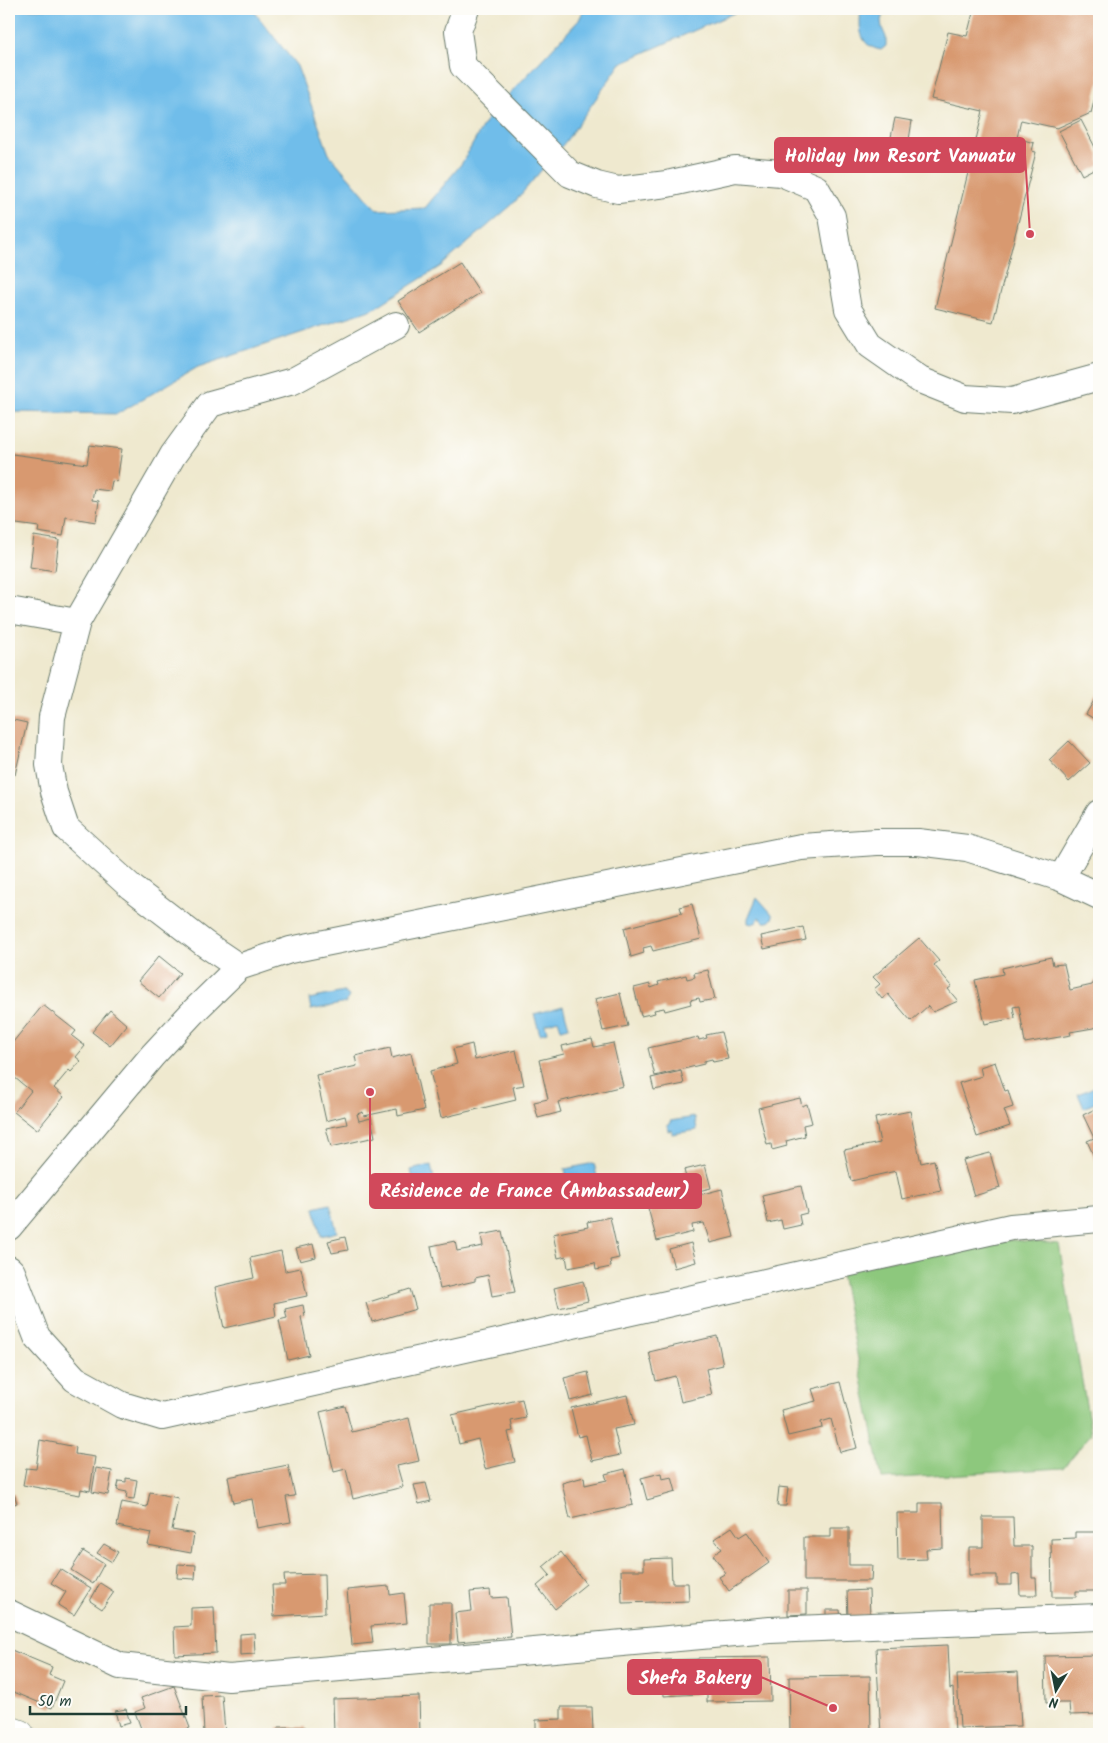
<svg xmlns="http://www.w3.org/2000/svg" width="1108" height="1743" font-family="Kalam,sans-serif">
<style>
.green{fill:#8dc87d;stroke:#568258}
.water{fill:#70bdea;stroke:#487d8f}
.building{fill:#d8996f}
.lines{fill:none;stroke-linecap:round;stroke-linejoin:round}
.minor-casing{stroke:#68796a;stroke-width:28}
.major-casing{stroke:#68796a;stroke-width:29}
.minor{stroke:#fff;stroke-width:26}
.major{stroke:#fff;stroke-width:28}
.leader{fill:none;stroke:#d1495b;stroke-width:2}
.callout-dot{fill:#d1495b;stroke:#fdfcf7;stroke-width:2}
.callout{fill:#d1495b;stroke:#d1495b;stroke-width:2}
.callout-label{font-size:19px;text-anchor:middle;font-weight:bold;fill:#fff}
</style>
<rect width="100%" height="100%" fill="#fdfcf7"/>
<filter id="ink" filterUnits="userSpaceOnUse"><feTurbulence type="fractalNoise" baseFrequency=".02" numOctaves="2"/><feDisplacementMap in="SourceGraphic" scale="10" xChannelSelector="R" yChannelSelector="G"/><feConvolveMatrix kernelMatrix="1 2 1 2 8 2 1 2 1" color-interpolation-filters="sRGB"/></filter>
<filter id="wash" filterUnits="userSpaceOnUse"><feTurbulence type="fractalNoise" baseFrequency=".0096" numOctaves="4" result="noise"/><feDisplacementMap in="SourceGraphic" scale="20" xChannelSelector="R" yChannelSelector="G"/><feGaussianBlur stdDeviation="1.12" result="paint"/><feColorMatrix in="noise" values="0 0 0 0 0 0 0 0 0 0 0 0 0 0 0 0 0 1.4 0 .05"/><feComposite in="paint" operator="in"/></filter>
<g filter="url(#wash)">
<rect width="100%" height="100%" fill="#efe9cf"/>
<!-- green -->
<path class="green" d="M1012,1240L1059,1244L1091,1434L1063,1468L882,1479L840,1269Z"/>
<!-- water -->
<path class="water" d="M9,9H252L297,66L329,154L377,210L425,208L462,163L488,117L579,20L584,9H743L621,63L566,141L513,204L441,266L373,309L198,367L117,414L9,412Z
M861,9H886L881,20L882,28L886,37V46L881,50C858,46 859,27 861,9Z
M757,897L773,915L772,919L769,922H764L759,917L757,922L752,924L748,923V918Z
M344,992L349,996L346,1003L311,1010L309,999Z
M563,1006L569,1027L561,1029L558,1020L545,1024L547,1032L540,1034L534,1014Z
M1099,1085V1101L1084,1108L1078,1094Z
M695,1117L697,1130L672,1134V1130L668,1131L667,1125L670,1124V1121Z
M594,1163L597,1177L567,1183L565,1169Z
M431,1165L439,1202L432,1203L433,1207L426,1208L425,1205L419,1206L411,1170Z
M330,1204L337,1232L321,1236L314,1208Z"/>
<g id="blocks">
<!-- building -->
<path class="building" d="M974,9H1099V82L1091,113L1057,128L1021,120L1017,138L1034,143L1032,151L1036,152L993,322L935,308L983,111L931,99L948,32L967,36Z
M895,118L912,121L908,146L890,142Z
M1081,120L1099,155V166L1082,175L1059,131Z
M460,262L480,293L419,332L398,301Z
M90,445L122,449L117,482L112,481L110,491L94,489L92,500L99,501L96,522L66,517L63,536L38,532L39,527L9,523V475L12,454L87,464Z
M34,536L59,540L55,571L30,567Z
M1099,692V722L1086,714Z
M9,719L27,723L15,775L9,774Z
M1069,741L1090,763L1069,782L1049,760Z
M692,904L701,939L653,951L651,946L643,948L644,953L631,957L624,928L682,913L680,907Z
M803,927L806,940L764,949L761,936Z
M919,938L939,961L934,965L952,986L948,989L958,1001L933,1012L928,1006L911,1021L888,994L882,999L874,989L880,984L873,977Z
M159,956L180,973L159,998L138,981Z
M1051,957L1053,965L1064,964L1070,990L1092,985L1099,975V1027L1070,1032L1071,1035L1025,1043L1019,1006L1013,1007L1015,1018L985,1024L975,980L1003,974L1002,968Z
M708,970L715,999L700,1002L699,998L690,1000L691,1004L665,1011L664,1008L654,1010L655,1013L641,1016L634,988L650,984L651,988L659,985L658,982L686,975L687,979L695,977L694,973Z
M620,993L628,1026L603,1031L595,999Z
M43,1005L76,1031L72,1036L85,1046L76,1057L81,1061L71,1072L69,1070L54,1088L64,1097L37,1130L14,1112L31,1091L9,1073V1047Z
M110,1010L127,1025L110,1046L92,1032Z
M721,1032L728,1059L713,1062L712,1059L704,1061V1064L655,1076L648,1048L698,1037L699,1040L707,1038L706,1035Z
M592,1039L594,1047L613,1043L623,1086L558,1102L561,1112L538,1118L534,1102L548,1099L539,1060L564,1054L562,1046Z
M472,1044L475,1060L516,1050L524,1085L513,1087L516,1100L441,1118L430,1071L457,1064L453,1049Z
M390,1048L392,1058L411,1053L424,1110L398,1116L397,1109L364,1116L363,1112L357,1114L359,1121L371,1118L375,1137L331,1147L326,1128L347,1124L345,1116L326,1121L316,1075L357,1066L355,1056Z
M995,1062L1005,1091L1008,1090L1013,1107L1004,1110L1010,1126L977,1137L959,1083L982,1076L980,1067Z
M681,1071L684,1084L654,1090L651,1078Z
M800,1098L802,1106L807,1104L812,1123L803,1125L805,1136L786,1141L787,1146L772,1150L771,1144L767,1145L758,1108Z
M1099,1107V1161L1097,1163L1087,1141L1094,1138L1083,1115Z
M910,1111L921,1163L934,1160L941,1191L902,1199L896,1171L851,1181L844,1150L880,1143L875,1118Z
M990,1153L1000,1188L974,1196L963,1160Z
M705,1165L711,1188L690,1193L684,1170Z
M801,1186L807,1213L799,1215L801,1225L783,1229L781,1220L768,1223L762,1195Z
M722,1189L734,1237L710,1243L704,1223L692,1225L693,1232L657,1241L648,1208Z
M610,1217L619,1258L610,1260L611,1267L596,1270L595,1263L568,1268L566,1256L558,1258L553,1234L588,1227L587,1222Z
M502,1231L515,1292L492,1296L488,1275L475,1278V1281L440,1289L431,1246L455,1241L457,1251L483,1246L481,1235Z
M345,1237L348,1250L332,1253L328,1241Z
M691,1243L696,1262L674,1268L669,1249Z
M313,1244L316,1257L300,1261L296,1248Z
M281,1251L285,1271L301,1268L307,1296L274,1303L276,1316L224,1328L215,1287L254,1278L250,1258Z
M583,1281L588,1301L559,1308L554,1288Z
M410,1289L416,1309L372,1322L366,1303Z
M303,1305L305,1316L301,1317L309,1355L288,1360L279,1320L287,1318L285,1309Z
M717,1336L723,1365L706,1369L712,1395L681,1402L675,1376L656,1381L649,1352Z
M588,1372L593,1395L570,1401L564,1378Z
M840,1382L857,1448L840,1452L831,1419L821,1422L822,1428L788,1436L781,1410L816,1401L812,1389Z
M627,1395L634,1425L614,1429L620,1455L592,1461L586,1435L578,1437L571,1408Z
M522,1399L526,1418L511,1421L513,1431L508,1432L515,1462L485,1469L478,1439L459,1444L452,1415Z
M345,1406L352,1432L409,1418L419,1461L397,1466L403,1487L353,1499L346,1469L334,1472L320,1412Z
M40,1440L76,1447L75,1454L95,1457L90,1491L81,1489L80,1495L23,1485L26,1468L36,1469Z
M288,1465L295,1496L286,1497L291,1522L257,1528L252,1499L233,1503L228,1477Z
M96,1468L112,1471L108,1495L92,1492Z
M625,1469L633,1505L570,1519L562,1483L584,1477L585,1485L607,1480L605,1474Z
M661,1473L662,1479L672,1477L676,1492L647,1500L641,1478Z
M126,1478L137,1480L134,1499L126,1498L127,1492L117,1490L119,1481L126,1482Z
M426,1483L431,1501L419,1504L414,1485Z
M779,1487L788,1488L786,1506H777Z
M150,1492L178,1498L172,1530L194,1534L191,1553L148,1545L151,1533L117,1526L122,1502L147,1507Z
M14,1494L17,1503L9,1506V1496Z
M919,1503H942L943,1548L926,1549L927,1559L898,1560L897,1513H919Z
M983,1517H1013L1014,1546H1032V1578H1036L1037,1595H1020L1019,1574L1012,1575V1585H997V1575H969V1547H983Z
M732,1527L739,1537L747,1532L769,1563L729,1591L719,1577L726,1573L713,1555L722,1549L714,1539Z
M831,1528H849V1565H872L871,1581H804V1537H831Z
M1075,1532H1099V1555H1096L1097,1591H1076V1597H1052L1051,1539L1075,1538Z
M104,1544L118,1552L112,1562L97,1553Z
M83,1551L104,1564L93,1584L71,1570Z
M561,1552L586,1584L555,1609L537,1586L550,1575L543,1567Z
M671,1558L672,1583H688L689,1601L622,1603L621,1570H644V1559Z
M178,1564L196,1565L195,1579L177,1578Z
M60,1569L91,1588L74,1615L58,1605L66,1592L51,1583Z
M324,1574L325,1613L274,1616L272,1585H285L284,1575Z
M100,1583L114,1592L102,1609L90,1601Z
M389,1586L390,1595L404,1593L407,1623L371,1626L373,1643L352,1645L347,1590Z
M490,1590L491,1598L507,1597L511,1637L458,1642L455,1613L472,1611L470,1592Z
M788,1590H807V1614L788,1615Z
M869,1590L870,1616L848,1617L847,1591Z
M429,1603H451V1644H429Z
M214,1607L216,1653L175,1655L174,1627L191,1626V1608Z
M826,1610H840L841,1619H826Z
M254,1633L255,1654L240,1655V1634Z
M948,1645L950,1689L953,1688L955,1734H881L876,1648Z
M9,1649L52,1667L49,1675L63,1681L52,1708L9,1690Z
M1099,1655V1714L1070,1715L1069,1703H1046L1045,1656Z
M770,1657L771,1701L707,1702V1679H698L699,1694L664,1696L662,1660L697,1659V1665L698,1658Z
M1018,1672L1021,1726L960,1728L957,1675Z
M870,1676L871,1734H790L789,1677Z
M174,1686L190,1728L172,1734H143L135,1712L145,1708L141,1698Z
M222,1695L225,1732L204,1733L202,1696Z
M419,1696L420,1734H334L333,1699Z
M561,1707H592L593,1731H616V1734H536V1720L561,1719Z
M126,1709L130,1723L119,1726L115,1711Z
M278,1727H306V1734H279Z"/>
</g>
</g>
<g filter="url(#ink)">
<use href="#blocks" fill-opacity="0" stroke="#68796a" stroke-width="1"/>
<g class="lines">
<defs>
<path id="minor" d="M466,9L458,31L463,66L570,174L597,185L618,190L667,184L735,169L781,173L816,188L832,216L848,309L870,345L920,380L965,398L1012,401L1099,377
M9,610L77,622
M1061,878L1099,813
M239,967L205,944L131,887L66,828L54,792L49,765L52,717L77,622L173,455L210,404L293,381L396,325
M9,1227L152,1056L192,1013L239,967L290,950L801,847L877,842H918L967,848L1061,878L1099,896
M9,1269L12,1272L37,1337L75,1379L122,1405L162,1417L1011,1227L1099,1219
M9,1613L120,1666L229,1678L770,1630L1099,1617"/>
<path id="major" d="M9,1730L20,1734"/>
</defs>
<!-- minor casing -->
<use href="#minor" class="minor-casing"/>
<!-- major casing -->
<use href="#major" class="major-casing"/>
<!-- minor -->
<use href="#minor" class="minor"/>
<!-- major -->
<use href="#major" class="major"/>
</g>
</g>
<!-- callouts -->
<path class="leader" d="M1030 234L1025 155M370 1092L370 1191M833 1708L761 1677"/>
<g class="callout-dot">
<circle cx="1030" cy="234" r="5"/>
<circle cx="370" cy="1092" r="5"/>
<circle cx="833" cy="1708" r="5"/>
</g>
<g class="callout">
<rect x="775" y="138" width="250" height="34" rx="5"/>
<rect x="370" y="1174" width="331" height="34" rx="5"/>
<rect x="628" y="1660" width="133" height="34" rx="5"/>
</g>
<g class="callout-label">
<text x="900" y="162">Holiday Inn Resort Vanuatu</text>
<text x="535" y="1197">Résidence de France (Ambassadeur)</text>
<text x="695" y="1684">Shefa Bakery</text>
</g>
<!-- margin -->
<rect width="1108" height="1743" fill="none" stroke="#fdfcf7" stroke-width="30"/>
<!-- north arrow -->
<g transform="translate(1056 1690) rotate(190)" stroke="#fdfcf7" stroke-width="4" paint-order="stroke">
<path d="M0-4L9 19L0 12L-9 19Z" fill="#1f3d34"/>
<text y="-8" font-size="14" font-weight="bold" text-anchor="middle" fill="#1f3d34">N</text>
</g>
<!-- scale -->
<path d="M30 1706v8h156v-8" fill="none" stroke="#1f3d34" stroke-width="2.5"/>
<text x="38" y="1706" font-size="15" fill="#1f3d34" stroke="#fdfcf7" stroke-width="4" paint-order="stroke">50 m</text>
</svg>
